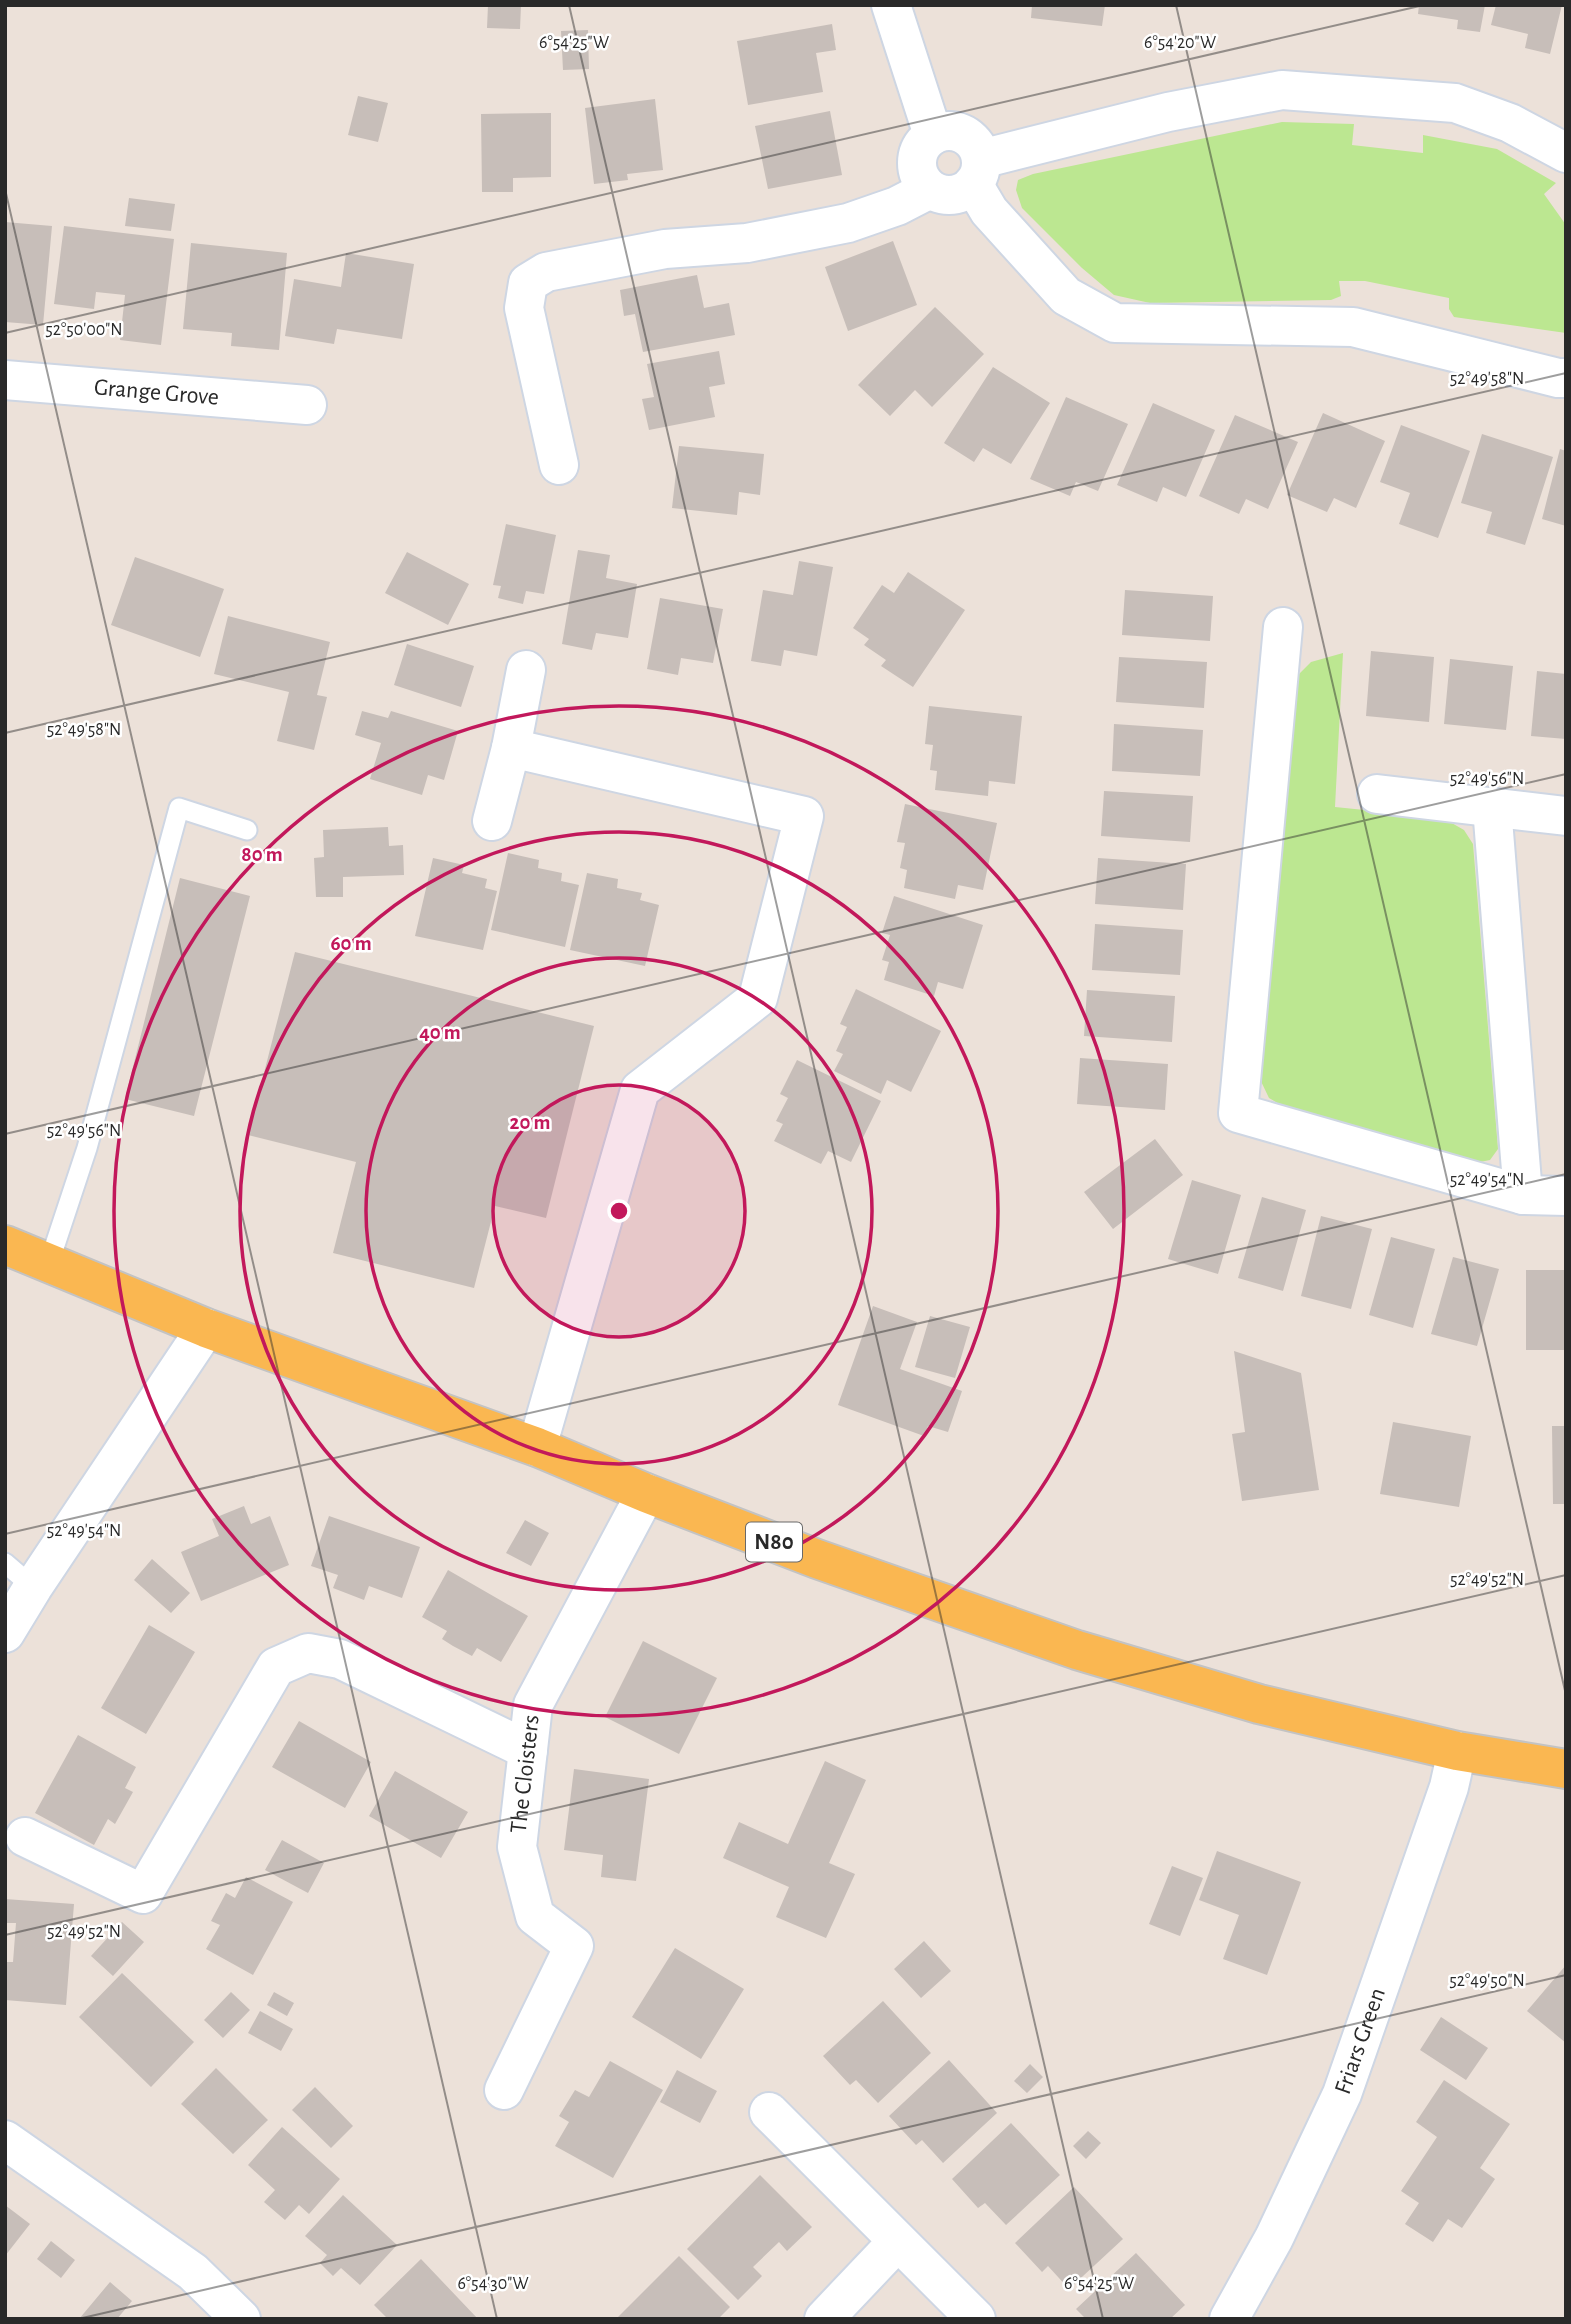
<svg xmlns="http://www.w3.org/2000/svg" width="1571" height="2324" font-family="'Alegreya Sans',sans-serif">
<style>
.green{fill:#bce791}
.building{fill:#c7beb9}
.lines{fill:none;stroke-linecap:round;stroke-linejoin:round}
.lane-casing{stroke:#ced6e3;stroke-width:23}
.street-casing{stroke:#ced6e3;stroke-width:42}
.primary-casing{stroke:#c3c3c3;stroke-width:42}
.lane{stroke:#fff;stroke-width:19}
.street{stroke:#fff;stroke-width:38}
.primary{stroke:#fab751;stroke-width:38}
.ticks{fill:none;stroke:#292929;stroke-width:2;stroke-opacity:0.45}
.ring{fill:none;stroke:#c2185b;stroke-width:3.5}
.labels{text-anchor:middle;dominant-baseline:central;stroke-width:5;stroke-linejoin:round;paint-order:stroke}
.shield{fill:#fff;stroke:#696969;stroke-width:2}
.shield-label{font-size:23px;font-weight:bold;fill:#292929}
.street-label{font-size:24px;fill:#292929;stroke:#fff}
.ticks-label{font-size:18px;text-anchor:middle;fill:#292929;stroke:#fff;stroke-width:5;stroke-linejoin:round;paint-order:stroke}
.centre{fill:#c2185b;stroke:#fff;stroke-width:3.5}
.ring-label{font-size:21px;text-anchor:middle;font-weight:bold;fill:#c2185b;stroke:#fff;stroke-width:5;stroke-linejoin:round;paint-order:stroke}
</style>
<rect width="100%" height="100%" fill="#ece1d9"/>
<!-- green -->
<path class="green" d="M1282,122L1354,124L1352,145L1423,153V135L1497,149L1556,183L1544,194L1566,225V333L1454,317L1449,309V298L1365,281H1339L1341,296L1331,300L1150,303L1114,295L1082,268L1022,208L1016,190L1018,180L1033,174Z
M1343,653L1335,807L1443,818L1464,830L1473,844L1498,1149L1490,1160L1470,1164L1292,1112L1269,1098L1257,1073L1284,778L1299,674L1311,662Z"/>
<!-- building -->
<path class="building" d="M488,5H521L520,29L487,28Z
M1032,5H1105L1102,26L1031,18Z
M1419,5H1485L1480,32L1457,29L1458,20L1418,14Z
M1496,5H1562L1550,54L1525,48L1528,34L1491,25Z
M832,24L836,50L816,53L823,92L748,105L737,41Z
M588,30L589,69L563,70L561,31Z
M358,96L388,103L378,142L348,135Z
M655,99L663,170L627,174L628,180L594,184L585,108Z
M830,111L842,175L768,189L755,126Z
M551,113V177L513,178V192H482L481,114Z
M129,198L175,204L171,231L125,226Z
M5,222L52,226L43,325L5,322Z
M64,226L174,239L161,345L120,340L125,295L96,292L94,309L54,304Z
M893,241L917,305L848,331L825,267Z
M191,243L287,253L279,350L231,346L232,333L183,329Z
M346,253L414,264L402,339L337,329L334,344L285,336L294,279L341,287Z
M697,275L704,308L729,303L735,335L643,352L635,314L624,316L620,290Z
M935,307L984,354L932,407L915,390L890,416L858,385Z
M719,351L725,384L709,387L715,417L649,430L642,399L654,397L647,364Z
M993,367L1050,403L1011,464L983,448L974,462L944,443Z
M1066,397L1128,424L1098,491L1076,482L1070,496L1030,479Z
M1153,403L1215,430L1186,497L1163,487L1157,502L1117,485Z
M1323,413L1385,441L1356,508L1334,498L1327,512L1287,495Z
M1235,415L1298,442L1268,509L1246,499L1239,514L1199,496Z
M1401,425L1470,451L1438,538L1399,524L1410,493L1380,482Z
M1482,434L1553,457L1525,545L1486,533L1492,512L1461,503Z
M679,446L764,454L760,495L739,492L737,515L672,508Z
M1560,449L1566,451V526L1542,519Z
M506,524L556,535L544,594L526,591L523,604L498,598L501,586L493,585Z
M578,550L610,555L606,578L637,584L628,638L596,633L592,650L562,644Z
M407,552L469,584L448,625L385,593Z
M135,557L224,589L200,657L111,625Z
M799,561L833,567L817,656L784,650L781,666L751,661L763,590L793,595Z
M908,572L965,610L913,687L881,666L886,660L864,645L869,639L853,628L882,585L894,593Z
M1125,590L1213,596L1210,641L1122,635Z
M660,598L723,609L713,663L681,658L678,675L647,669Z
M228,616L330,642L317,695L327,697L314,750L277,741L289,692L214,674Z
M407,644L474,666L461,707L394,685Z
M1371,651L1434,657L1429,722L1366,716Z
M1119,657L1207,662L1204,708L1116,702Z
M1450,659L1513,666L1506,730L1444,724Z
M1537,671L1566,674V739L1531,736Z
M929,706L1022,716L1015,784L989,781L988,796L935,790L937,771L930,770L933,745L925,744Z
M362,711L388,718L391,711L458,731L444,780L428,775L422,795L370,779L381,743L355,735Z
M1114,724L1203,730L1200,776L1112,771Z
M1104,791L1193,796L1190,842L1101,836Z
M905,804L997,823L983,890L958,885L955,899L904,888L907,870L900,868L905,843L897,842Z
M388,827L389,846L403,845L404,875L343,877V897H316L314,858L324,857L323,830Z
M508,853L539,860L538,868L562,873L561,881L579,885L565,947L491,930Z
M433,858L464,865L462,873L487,879L485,888L497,891L483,950L415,936Z
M1098,858L1186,864L1183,910L1095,904Z
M587,873L618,879L617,888L642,893L640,900L659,905L645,966L570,950Z
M180,878L250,896L194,1116L125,1099Z
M894,896L983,925L963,989L938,982L934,996L884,980L889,962L882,960L890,935L882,933Z
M1095,924L1183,930L1180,975L1092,970Z
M295,952L594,1026L546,1218L495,1206L474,1288L333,1253L356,1162L248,1135Z
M856,989L941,1031L911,1092L887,1080L881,1094L834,1071L843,1054L836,1051L847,1027L840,1024Z
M1087,990L1175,996L1172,1042L1084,1036Z
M1080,1058L1168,1064L1165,1110L1077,1104Z
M797,1060L881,1101L851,1162L828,1151L821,1164L774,1141L783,1124L776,1121L788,1098L780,1094Z
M1155,1139L1183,1175L1113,1229L1084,1192Z
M1192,1180L1241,1195L1218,1274L1168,1259Z
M1262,1197L1306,1210L1283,1291L1238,1278Z
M1321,1216L1372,1229L1351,1309L1301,1296Z
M1391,1237L1435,1249L1413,1328L1369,1315Z
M1453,1257L1499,1269L1477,1346L1431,1334Z
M1526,1270H1566V1350H1526Z
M873,1306L917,1322L900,1369L962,1391L948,1432L928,1426L924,1436L838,1405Z
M930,1316L970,1327L955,1378L915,1367Z
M1234,1351L1301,1373L1319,1490L1242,1501L1232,1434L1245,1432Z
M1393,1422L1471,1436L1459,1507L1380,1494Z
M1552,1426H1566V1504H1553Z
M244,1506L251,1524L270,1516L289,1565L201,1601L181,1552L219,1536L212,1519Z
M329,1516L420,1547L402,1598L369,1586L364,1600L333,1588L338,1575L311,1566Z
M525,1520L549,1533L531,1566L506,1553Z
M152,1559L190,1593L171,1613L134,1580Z
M448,1570L528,1616L501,1662L477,1648L472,1656L453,1646L442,1639L447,1631L422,1617Z
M149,1625L195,1652L146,1734L101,1708Z
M643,1641L717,1678L679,1754L605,1717Z
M299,1721L371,1762L345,1808L272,1767Z
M78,1735L136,1767L125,1788L133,1792L115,1824L108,1819L94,1845L35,1813Z
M825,1761L866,1780L829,1863L855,1874L826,1938L776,1917L789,1887L723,1858L739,1822L788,1844Z
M574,1769L649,1779L636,1881L601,1877L603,1855L564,1850Z
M395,1771L468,1812L441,1858L369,1816Z
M282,1840L324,1863L308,1893L265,1870Z
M1217,1851L1301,1882L1267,1975L1223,1959L1239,1915L1199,1900Z
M1172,1866L1203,1878L1180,1936L1149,1924Z
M246,1877L293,1902L253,1975L206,1949L220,1925L211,1921L226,1893L235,1898Z
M5,1899L74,1904L66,2005L5,2000V1962H13L16,1923H5Z
M122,1922L144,1942L113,1976L91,1956Z
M924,1941L951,1971L921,1998L894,1969Z
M675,1948L744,1989L701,2059L632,2017Z
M1566,1965V2043L1527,2011Z
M122,1973L194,2042L151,2087L79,2017Z
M231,1992L250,2010L223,2038L204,2020Z
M274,1992L294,2003L287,2016L267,2005Z
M883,2001L931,2053L878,2103L856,2080L850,2085L823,2056Z
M260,2011L293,2029L281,2051L248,2033Z
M1441,2017L1488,2048L1466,2080L1420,2050Z
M949,2060L997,2113L943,2163L922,2140L916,2145L889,2116Z
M610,2061L663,2090L613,2178L555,2146L569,2122L559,2116L575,2090L589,2097Z
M1030,2064L1043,2077L1027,2093L1014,2081Z
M216,2068L268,2120L233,2154L181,2104Z
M677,2070L717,2091L700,2123L660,2102Z
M1444,2080L1510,2124L1480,2168L1495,2179L1462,2228L1448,2219L1433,2242L1405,2224L1419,2203L1401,2191L1437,2137L1416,2122Z
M315,2087L353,2126L331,2148L292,2110Z
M1011,2123L1060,2175L1006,2225L985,2203L978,2208L952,2179Z
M282,2127L340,2179L309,2214L299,2205L285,2220L264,2202L275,2190L248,2165Z
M1088,2131L1101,2143L1086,2159L1073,2146Z
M760,2175L812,2227L787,2251L779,2242L753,2267L762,2276L738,2300L687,2249Z
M1074,2187L1123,2239L1069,2289L1048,2266L1042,2272L1015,2243Z
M343,2195L397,2245L360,2285L341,2268L333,2276L320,2263L327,2255L305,2236Z
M5,2205L30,2224L5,2256Z
M51,2241L75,2260L61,2278L37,2259Z
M1136,2253L1185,2305L1170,2319H1086L1076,2309Z
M679,2256L730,2307L718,2319H616Z
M421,2259L478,2319H388L374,2305Z
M110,2282L132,2301L117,2319H79Z"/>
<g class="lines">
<defs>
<path id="lane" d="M49,1263L87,1148L179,808L247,830
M5,1563L33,1587"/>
<g id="street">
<path d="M891,5L933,135"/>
<circle cx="949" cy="163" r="32"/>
<path d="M981,159L1168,112L1282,90L1455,103L1510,123L1566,153"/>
<path d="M973,184L989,211L1066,296L1115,323L1353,327L1558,378H1566"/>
<path id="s1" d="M5,380L307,405"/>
<path d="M559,465L524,308L528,283L546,272L665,249L747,243L848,223L897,206L930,189"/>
<path d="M1283,627L1238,1113L1523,1195L1566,1196"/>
<path d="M511,748L526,670"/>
<path d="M1377,794L1566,816"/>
<path d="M1492,807L1523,1195"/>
<path d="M492,821L511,748L804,816L758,998L640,1090L537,1447"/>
<path d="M5,1633L33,1587L206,1328"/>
<path d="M25,1837L143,1894L276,1667L308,1653L340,1659L528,1750"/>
<path id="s2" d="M504,2090L574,1946L535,1916L517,1847L533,1705L646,1493"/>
<path d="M769,2112L976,2319"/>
<path d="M5,2140L193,2272L241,2319"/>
<path d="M824,2319L897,2242"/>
<path id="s3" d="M1229,2319L1274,2238L1342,2094L1449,1787L1457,1751"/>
</g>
<path id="primary" d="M5,1245L206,1328L537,1447L646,1493L817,1559L1077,1650L1259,1704L1457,1751L1566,1769"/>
</defs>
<!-- lane casing -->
<use href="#lane" class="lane-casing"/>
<!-- street casing -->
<use href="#street" class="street-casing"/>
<!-- primary casing -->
<use href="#primary" class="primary-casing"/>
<!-- lane -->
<use href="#lane" class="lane"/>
<!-- street -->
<use href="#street" class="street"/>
<!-- primary -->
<use href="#primary" class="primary"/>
</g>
<!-- ticks -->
<path class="ticks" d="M569,5L1103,2319M1176,5L1566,1695M5,189L497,2319M5,333L1424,5M5,733L1566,373M5,1134L1566,774M5,1534L1566,1174M5,1935L1566,1575M78,2319L1566,1975"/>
<!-- distance rings -->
<circle cx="619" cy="1211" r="126" fill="#c2185b" fill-opacity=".12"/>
<g class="ring">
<circle cx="619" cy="1211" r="126"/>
<circle cx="619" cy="1211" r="253"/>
<circle cx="619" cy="1211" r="379"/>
<circle cx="619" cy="1211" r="505"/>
</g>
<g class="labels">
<!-- shield labels -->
<rect class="shield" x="746" y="1522.5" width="56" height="39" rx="5"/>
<g class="shield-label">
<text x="774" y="1542">N80</text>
</g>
<!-- street labels -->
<g class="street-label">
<text stroke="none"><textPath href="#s1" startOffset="152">Grange Grove</textPath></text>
<text stroke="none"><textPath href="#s2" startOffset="354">The Cloisters</textPath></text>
<text stroke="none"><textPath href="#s3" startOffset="308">Friars Green</textPath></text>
</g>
</g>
<g class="ticks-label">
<text x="574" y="48">6°54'25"W</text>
<text x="1180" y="48">6°54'20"W</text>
<text x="84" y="335">52°50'00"N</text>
<text x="1487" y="384">52°49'58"N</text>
<text x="84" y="735">52°49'58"N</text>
<text x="1487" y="784">52°49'56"N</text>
<text x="84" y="1136">52°49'56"N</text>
<text x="1487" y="1185">52°49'54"N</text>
<text x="84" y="1536">52°49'54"N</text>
<text x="1487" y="1585">52°49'52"N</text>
<text x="84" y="1937">52°49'52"N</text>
<text x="1487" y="1986">52°49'50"N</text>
<text x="493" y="2289">6°54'30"W</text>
<text x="1099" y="2289">6°54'25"W</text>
</g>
<circle cx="619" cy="1211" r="10" class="centre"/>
<g class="ring-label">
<text x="262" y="861">80 m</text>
<text x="351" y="950">60 m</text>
<text x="440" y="1039">40 m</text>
<text x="530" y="1129">20 m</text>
</g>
<!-- border -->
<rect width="1571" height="2324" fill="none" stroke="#292929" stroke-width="14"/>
</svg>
